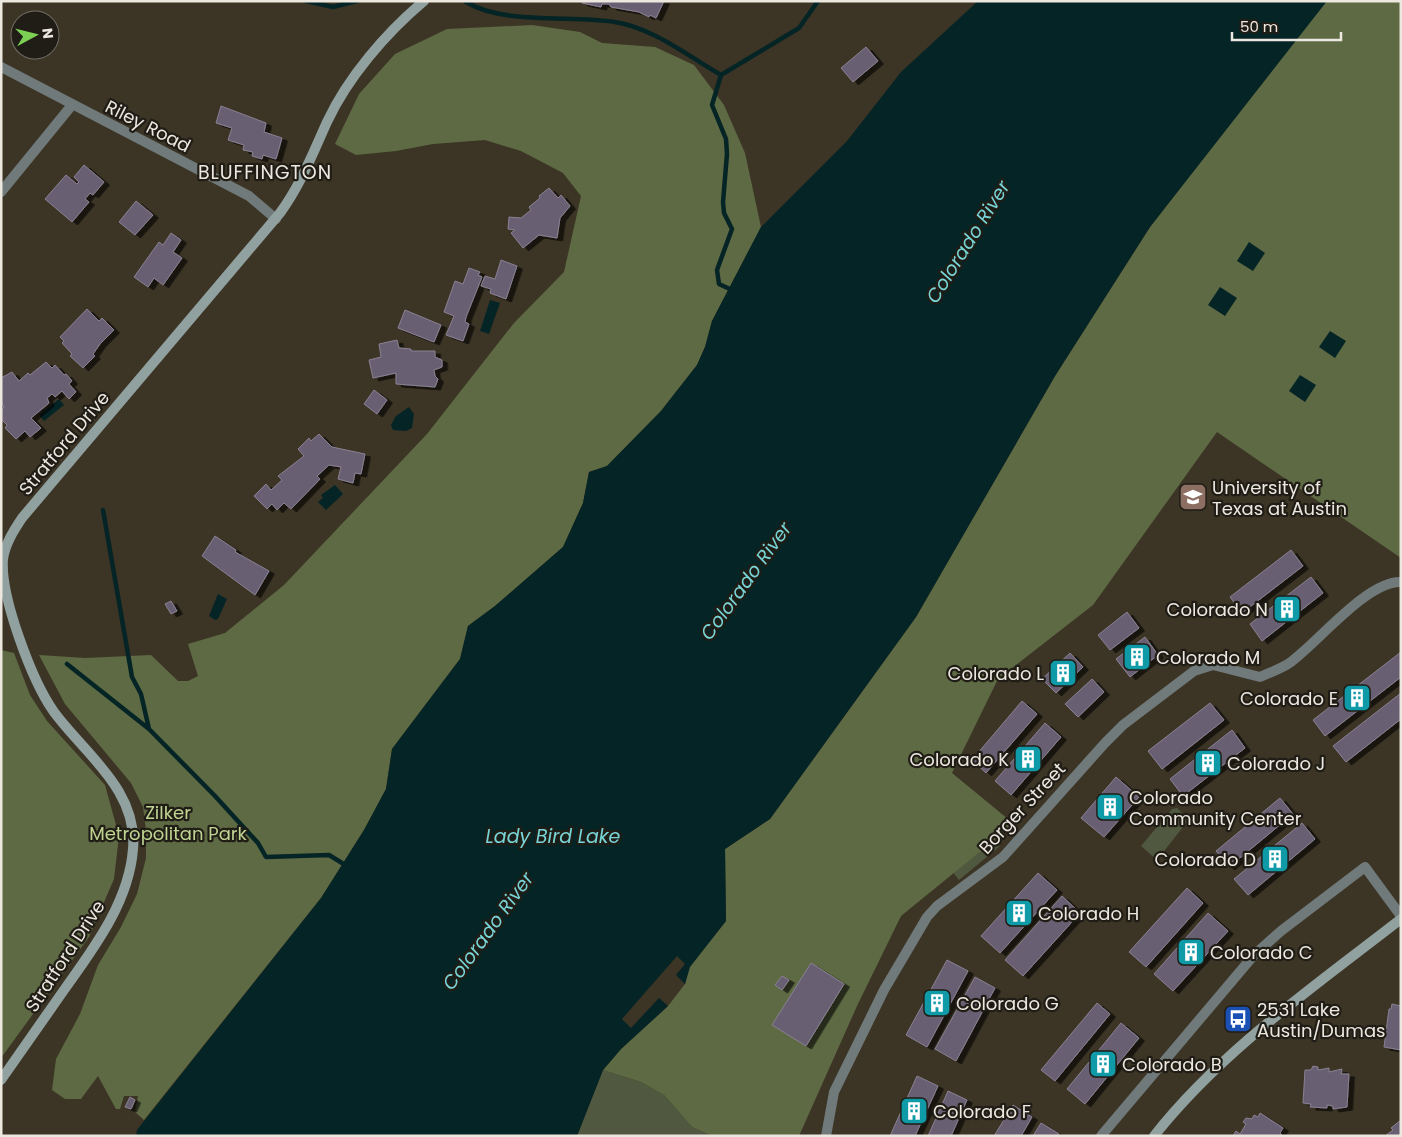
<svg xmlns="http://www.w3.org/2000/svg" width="1402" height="1137" font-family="Poppins,sans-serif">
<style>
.green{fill:#515840}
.forest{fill:#5e6a43}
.water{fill:#052425}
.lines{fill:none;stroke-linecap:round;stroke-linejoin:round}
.stream{stroke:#052425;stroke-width:4.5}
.building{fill:#686172;stroke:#898193;filter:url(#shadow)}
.street{stroke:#707a7a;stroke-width:10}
.secondary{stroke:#91a1a0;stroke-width:10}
.labels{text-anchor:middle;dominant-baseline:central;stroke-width:4.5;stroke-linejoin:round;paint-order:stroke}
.street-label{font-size:18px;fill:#ede8df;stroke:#201d16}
.poi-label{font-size:18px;fill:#ede8df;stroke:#201d16;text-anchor:start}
.park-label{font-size:18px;fill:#c0d492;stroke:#201d16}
.neighbourhood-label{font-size:19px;letter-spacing:1px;fill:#ede8df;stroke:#201d16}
.water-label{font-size:19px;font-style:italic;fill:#77d5d7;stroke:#201d16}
</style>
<defs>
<filter id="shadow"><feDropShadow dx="5.5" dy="3" stdDeviation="0" flood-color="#0009"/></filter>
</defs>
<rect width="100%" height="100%" fill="#3c3526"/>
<!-- green -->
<path class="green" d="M1177,808L1185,816L1187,822L1157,860L1141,846L1172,809Z
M974,815L1000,846L959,880L934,849Z
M603,1070L641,1082L664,1095L692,1127L712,1136H577Z"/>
<!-- forest -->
<path class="forest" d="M1326,1H1401V558L1217,432L1093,605L998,679L952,773L1014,824L901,916L857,1006L799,1136H712L692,1127L664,1095L641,1082L603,1070L621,1049L668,1006L685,984L689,967L726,921L725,849L770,819L916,617L1055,376L1150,227Z
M532,25L580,32L602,43L655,47L694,65L724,105L745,153L761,227L712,321L705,347L697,365L661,411L607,466L589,472L583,503L563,547L495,606L468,626L460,659L392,749L386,789L364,830L321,898L144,1120L135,1112L138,1096H124L120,1109H116L98,1076L81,1099H65L52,1090L56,1059L80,1014L98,965L121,927L137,894L146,858V830L143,807L131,783L65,704L39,655L85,658L151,655L178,681H188L198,676L188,644L225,633L284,585L427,434L514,323L564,272L581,196L563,173L521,151L485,140L433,144L396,151L356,155L335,144L359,94L395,54L447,29Z
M1,650L14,653L30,695L47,721L105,785L119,836L114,879L89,937L1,1058Z"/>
<!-- water -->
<path class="water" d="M978,1H1327L1150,227L1055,376L916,617L770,819L725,849L726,921L690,967L685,984L676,975L685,964L677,956L622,1019L631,1028L659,998L668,1006L621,1049L603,1070L577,1136H136L137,1130L321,898L364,830L386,789L392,749L460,659L468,626L495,606L563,547L583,503L589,472L607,466L661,411L697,365L705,347L712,321L761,227L847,141L901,72Z
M1249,242L1265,253L1253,271L1237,261Z
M1220,287L1237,298L1225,316L1208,305Z
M490,300L500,303L489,334L480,331Z
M1330,331L1346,341L1335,358L1319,347Z
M1300,375L1316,385L1305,402L1289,391Z
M59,399L64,405L44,421L39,415Z
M409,407L414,414L412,428L406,431L393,430L391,425L396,416Z
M335,485L343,494L326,510L318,502L323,498L321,495Z
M218,594L227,599L218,619L215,620L209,616Z"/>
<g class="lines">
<!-- stream -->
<path class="stream" d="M306,1L333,7L357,1
M466,2C504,25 571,15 615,22C653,28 688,56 721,75
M734,291L719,284L717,270L732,229L724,213L723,202L727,154L726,139L712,105L721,75L799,28L818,1
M103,510L132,677L141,694L149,729L215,796L258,843L266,857L329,855L347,866
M67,664L149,729"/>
</g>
<!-- building -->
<path class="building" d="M582,1H664L656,18L650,15L649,17L639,12L611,7L609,4H602L601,7L582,3Z
M866,47L878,61L853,82L841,68Z
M221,106L266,123L264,132L282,138L276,159L263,155L262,159L252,156L253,152L243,150L244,145L228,140L232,128L216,123Z
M84,165L104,182L93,195L90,193L85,199L89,202L72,222L45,199L66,175L77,184L79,182L74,177Z
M549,188L558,198L561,195L570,206L560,218L557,238L539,235L523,248L511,233L515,230L508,229L509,217L521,218L531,210L529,207L540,198L539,196Z
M136,201L153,215L135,235L119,222Z
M171,233L181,240L173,252L182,258L163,285L154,278L148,287L134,277L159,242L163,245Z
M501,260L517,266L506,299L490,293L491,289L481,286L485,276L495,279Z
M469,268L480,272L478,275L482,277L466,317L465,322L469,324L463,341L446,335L454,316L444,312L455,281L463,284Z
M87,309L99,321L102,318L114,330L100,344L93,354L95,356L83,368L70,356L72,354L62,343L64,341L60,337Z
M405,310L441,325L434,342L398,328Z
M397,340L399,348L411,349V351H435V357L442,360V367L434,370L435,376L438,379L435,387L396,384V373L373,378L369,360L381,357L379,344Z
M46,362L52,368L55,365L64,375L66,374L72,381L69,384L76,392L69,399L62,391L55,397L52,394L47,398L49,403L31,418L41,428L30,437L25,431L16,439L5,428L7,425L1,419V410L4,407L1,402V378L12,372L19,381L28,373L30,375Z
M374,390L387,400L377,414L364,404Z
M319,434L332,447L365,454L361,474L355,473L353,483L338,479L341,467L329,465L317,476L320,479L291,509L284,503L277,510L272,504L267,509L254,496L266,484L271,490L282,480L278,476L304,456L298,449L309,438L311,441Z
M215,536L236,550L235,552L269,571L255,595L202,556Z
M1291,550L1303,566L1242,613L1230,597Z
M1311,577L1323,593L1262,641L1250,624Z
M171,601L177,611L171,614L165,604Z
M1127,612L1139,628L1110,650L1098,635Z
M1145,637L1158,655L1130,677L1116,659Z
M1401,652V677L1325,736L1313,720Z
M1070,653L1083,667L1056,693L1042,679Z
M1092,679L1104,692L1078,717L1065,704Z
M1401,693V719L1346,762L1333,746Z
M1022,701L1037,714L986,773L972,760Z
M1210,703L1224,720L1162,769L1148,751Z
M1045,723L1061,737L1011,795L995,781Z
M1232,730L1245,748L1183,796L1170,779Z
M1116,777L1139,797L1104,837L1081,818Z
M1280,798L1293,814L1229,867L1216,851Z
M1302,823L1315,839L1248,895L1234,879Z
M1038,873L1057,890L1000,953L981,936Z
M1187,888L1203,903L1146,967L1129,952Z
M1062,896L1080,913L1023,976L1005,960Z
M1208,913L1228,931L1173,991L1154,974Z
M947,960L968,971L927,1047L906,1035Z
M811,963L844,984L806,1046L772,1025Z
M782,976L789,980L782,990L775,985Z
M975,977L995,988L956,1061L935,1049Z
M1097,1003L1110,1014L1055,1081L1041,1070Z
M1392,1004L1401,1006V1050L1384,1047L1389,1009H1391Z
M1121,1023L1139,1038L1085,1104L1067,1089Z
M1313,1066L1318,1067V1070L1329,1068V1072L1342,1069L1341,1074H1349L1347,1107L1333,1109V1106L1327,1105V1108L1310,1107L1311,1104L1303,1103L1305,1070H1311Z
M917,1076L938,1086L915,1136H890Z
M948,1091L967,1100L951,1136H928Z
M130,1097L135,1100L131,1109L125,1107Z
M1013,1105L1032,1117L1021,1136H994Z
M1260,1113L1283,1128L1280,1133L1283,1136H1233L1236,1131L1240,1134L1246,1124L1243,1122L1246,1118L1252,1119L1254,1115L1258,1117Z
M1401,1120V1136H1385L1393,1130L1391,1128Z
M1041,1123L1059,1134L1058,1136H1033Z"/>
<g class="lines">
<!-- street -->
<path class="street" d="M1,67L249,196L276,219
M1,192L72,105
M826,1136L834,1092L884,990L927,917L937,906L1003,857L1105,743L1123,725L1194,671L1213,665L1260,677C1269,673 1280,669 1288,664C1317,644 1366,581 1401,582
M1101,1136L1254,955L1281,931L1365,867L1401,916"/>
<!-- secondary -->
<path class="secondary" d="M1,1080C22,1050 43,1020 64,990C94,948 129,902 133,849C138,790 85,754 54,712C32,681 0,596 3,559C5,544 14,530 22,518L280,213C301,184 312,155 327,122C348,77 386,33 424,1
M1154,1136C1222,1050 1315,986 1401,919"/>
</g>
<!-- icons -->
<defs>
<symbol id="university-square" viewBox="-11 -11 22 22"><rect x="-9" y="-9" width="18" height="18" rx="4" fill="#8d6e63" stroke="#201d16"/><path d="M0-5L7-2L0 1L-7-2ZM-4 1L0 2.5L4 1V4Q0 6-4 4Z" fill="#fff"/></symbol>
<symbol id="building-square" viewBox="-11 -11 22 22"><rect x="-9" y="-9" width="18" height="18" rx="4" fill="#0f9aa8" stroke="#201d16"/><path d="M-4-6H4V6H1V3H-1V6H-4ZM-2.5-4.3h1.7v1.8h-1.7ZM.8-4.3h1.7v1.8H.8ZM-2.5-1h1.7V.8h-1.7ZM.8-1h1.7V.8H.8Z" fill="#fff"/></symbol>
<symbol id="bus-square" viewBox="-11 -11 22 22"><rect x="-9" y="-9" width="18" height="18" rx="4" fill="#1a4fb4" stroke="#201d16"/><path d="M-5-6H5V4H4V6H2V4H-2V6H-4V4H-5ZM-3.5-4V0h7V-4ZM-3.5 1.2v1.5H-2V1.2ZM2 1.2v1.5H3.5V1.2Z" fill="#fff"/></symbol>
</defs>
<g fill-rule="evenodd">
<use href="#university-square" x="1177" y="481" width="32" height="32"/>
<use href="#building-square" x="1271" y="593" width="32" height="32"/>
<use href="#building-square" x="1121" y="641" width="32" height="32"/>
<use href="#building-square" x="1047" y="657" width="32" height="32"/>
<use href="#building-square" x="1341" y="682" width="32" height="32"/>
<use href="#building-square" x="1012" y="743" width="32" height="32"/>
<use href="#building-square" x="1192" y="747" width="32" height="32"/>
<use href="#building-square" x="1094" y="791" width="32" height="32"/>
<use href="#building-square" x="1259" y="843" width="32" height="32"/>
<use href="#building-square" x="1003" y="897" width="32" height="32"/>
<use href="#building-square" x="1175" y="936" width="32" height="32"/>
<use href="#building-square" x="921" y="987" width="32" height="32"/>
<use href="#bus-square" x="1222" y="1003" width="32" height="32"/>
<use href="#building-square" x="1087" y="1048" width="32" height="32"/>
<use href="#building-square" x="898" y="1095" width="32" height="32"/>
</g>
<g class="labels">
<!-- street labels -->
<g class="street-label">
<text transform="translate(148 126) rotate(27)">Riley Road</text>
<text transform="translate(64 443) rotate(-50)">Stratford Drive</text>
<text transform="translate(1022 808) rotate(-47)">Borger Street</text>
<text transform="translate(65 956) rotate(-57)">Stratford Drive</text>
</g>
<!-- poi labels -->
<g class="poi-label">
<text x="1212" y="487">University of<tspan x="1212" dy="21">Texas at Austin</tspan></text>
<text x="1268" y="609" text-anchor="end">Colorado N</text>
<text x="1156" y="657">Colorado M</text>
<text x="1044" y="673" text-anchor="end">Colorado L</text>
<text x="1338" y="698" text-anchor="end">Colorado E</text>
<text x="1009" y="759" text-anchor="end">Colorado K</text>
<text x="1227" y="763">Colorado J</text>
<text x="1129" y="797">Colorado<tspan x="1129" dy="21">Community Center</tspan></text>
<text x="1256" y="859" text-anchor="end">Colorado D</text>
<text x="1038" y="913">Colorado H</text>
<text x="1210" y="952">Colorado C</text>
<text x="956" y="1003">Colorado G</text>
<text x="1257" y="1009">2531 Lake<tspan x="1257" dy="21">Austin/Dumas</tspan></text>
<text x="1122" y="1064">Colorado B</text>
<text x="933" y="1111">Colorado F</text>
</g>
<!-- park labels -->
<g class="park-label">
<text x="168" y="812">Zilker<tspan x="168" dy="21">Metropolitan Park</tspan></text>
</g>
<!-- neighbourhood labels -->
<g class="neighbourhood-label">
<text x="265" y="172">BLUFFINGTON</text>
</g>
<!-- water labels -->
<g class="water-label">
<text transform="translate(968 242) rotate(-58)">Colorado River</text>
<text transform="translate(746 581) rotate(-54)">Colorado River</text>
<text x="553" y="836">Lady Bird Lake</text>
<text transform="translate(488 931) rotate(-54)">Colorado River</text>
</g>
</g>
<!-- border -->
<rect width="1402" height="1137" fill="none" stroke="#ede8df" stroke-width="5"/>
<!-- north arrow -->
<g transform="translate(35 35) rotate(83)"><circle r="24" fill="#201d16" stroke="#726e66"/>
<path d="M0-4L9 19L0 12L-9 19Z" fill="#7cd155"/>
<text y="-8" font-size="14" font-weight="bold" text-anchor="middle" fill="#ede8df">N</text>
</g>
<!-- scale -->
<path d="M1232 32v8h109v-8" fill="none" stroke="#ede8df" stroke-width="2.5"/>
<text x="1240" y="32" font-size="15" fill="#ede8df" stroke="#201d16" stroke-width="4" paint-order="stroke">50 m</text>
</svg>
